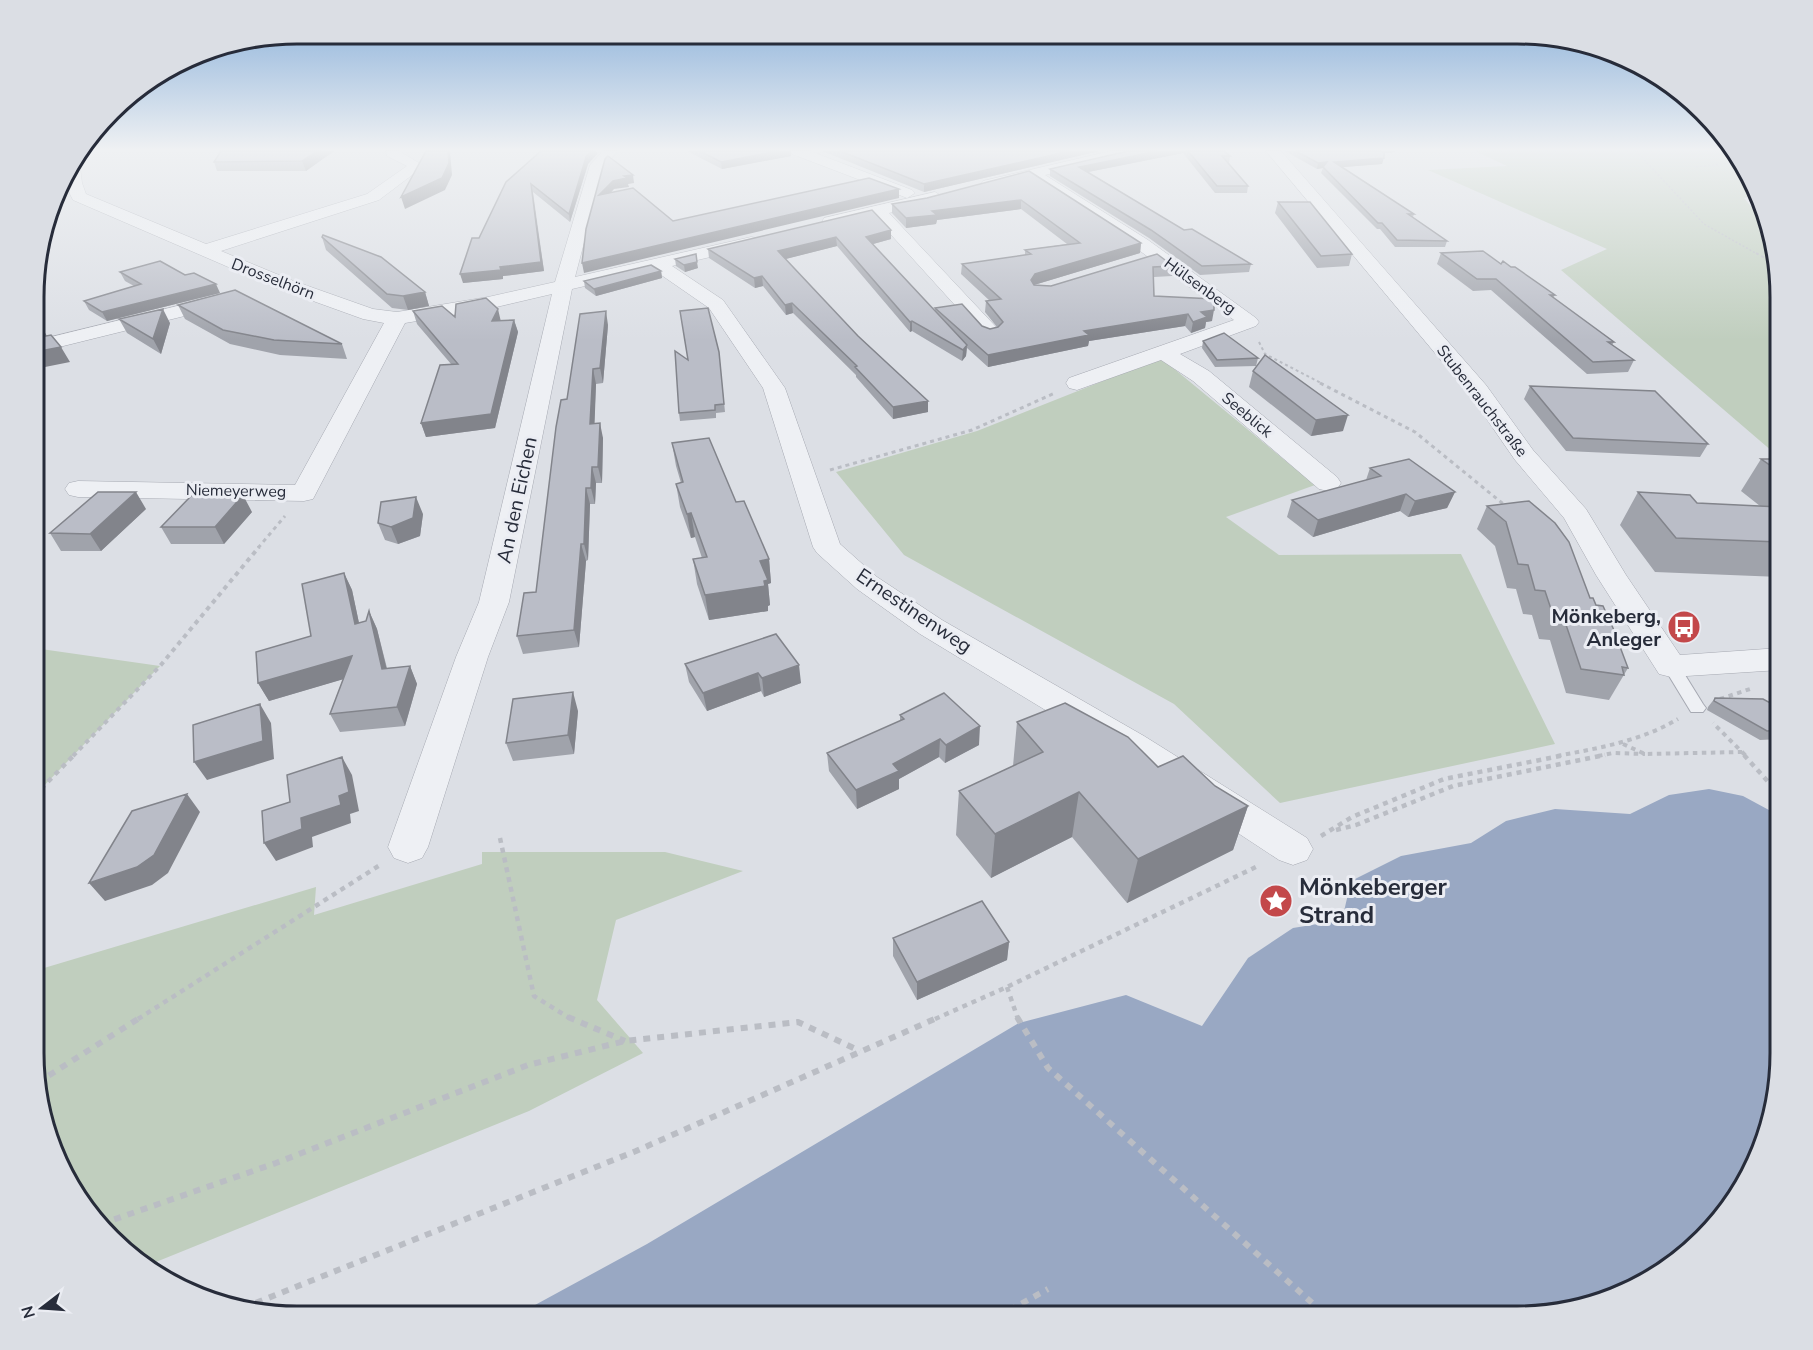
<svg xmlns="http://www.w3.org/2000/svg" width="1813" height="1350" font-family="'Nunito Sans',sans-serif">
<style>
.green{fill:#c0cebe}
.water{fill:#99a8c3}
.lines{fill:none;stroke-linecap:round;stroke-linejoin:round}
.lane-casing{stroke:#a6a9b2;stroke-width:2}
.street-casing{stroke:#a6a9b2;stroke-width:1}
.path-far5{stroke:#babdc4;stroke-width:1.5;stroke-dasharray:2 2;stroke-linecap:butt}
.path-far4{stroke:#babdc4;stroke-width:2;stroke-dasharray:3 3;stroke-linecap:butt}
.path-far3{stroke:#babdc4;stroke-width:3;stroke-dasharray:4 4;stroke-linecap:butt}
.path-far2{stroke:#babdc4;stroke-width:4;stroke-dasharray:4.5 4.5;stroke-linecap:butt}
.path-far1{stroke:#babdc4;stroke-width:4.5;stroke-dasharray:5 5;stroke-linecap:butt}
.path{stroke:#babdc4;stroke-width:6;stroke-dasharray:7 7;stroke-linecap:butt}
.lane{fill:#eef0f4;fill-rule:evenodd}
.street{fill:#eef0f4;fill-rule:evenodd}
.wall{fill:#a0a3ab}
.shaded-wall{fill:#82848b}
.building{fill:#babdc7;stroke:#82848b;stroke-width:1.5}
.labels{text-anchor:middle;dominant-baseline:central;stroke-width:6;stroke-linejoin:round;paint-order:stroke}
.far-street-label{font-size:16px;fill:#272c3a;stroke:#ebedf3}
.street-label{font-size:20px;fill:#272c3a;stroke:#ebedf3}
.poi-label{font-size:20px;font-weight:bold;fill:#272c3a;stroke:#ebedf3;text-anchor:end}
.near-poi-label{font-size:24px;font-weight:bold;fill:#272c3a;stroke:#ebedf3;text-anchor:start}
.rim{fill:none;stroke:#272c3a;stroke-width:3}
</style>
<rect width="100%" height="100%" fill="#dcdfe5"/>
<!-- green -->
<path class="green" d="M1475,151H1731L1753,180L1757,195L1744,198L1763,221L1780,296V458L1561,270L1607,249L1428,170L1507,166Z
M1161,358L1315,485L1226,517L1279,555L1461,554L1555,744L1280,803L1174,704L904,555L836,472L977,431Z
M34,648L160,666L34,796Z
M482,852H665L743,871L616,920L597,1000L643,1053L529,1111L146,1266L123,1252L60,1171L34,1071V971L316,887L314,915L482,864Z"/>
<!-- water -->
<path class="water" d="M1709,789L1743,796L1780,816L1779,1071L1760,1155L1715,1227L1633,1290L1517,1317H513L647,1244L1019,1023L1126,995L1202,1026L1248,958L1293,928L1342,920L1351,881L1401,856L1471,843L1506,821L1555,809L1630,814L1669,795Z"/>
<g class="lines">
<defs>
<path id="lane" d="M1671,661L1677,662L1703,704L1706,708L1703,712H1691L1663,666L1665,662Z"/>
<path id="street" d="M386,151H399L424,166L379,200L221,251L291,280L373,309L397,312L488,297L555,282L590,165L603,151H618L604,166L575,277L751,237L757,238L760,242L757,246L672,266L723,300L785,388L840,544L877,577L942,620L1144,736L1307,838L1313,849L1307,860L1293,865L1279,860L1118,754L920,634L857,589L817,553L813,547L763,388L709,308L654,270L572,289L509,602L488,657L428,847L422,858L408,863L394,858L388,847L456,657L479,602L552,294L488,309L405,323L313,499L304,501L78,497L69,495L65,489L69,483L78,481L295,485L384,323L363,319L277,288L73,200C64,184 64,170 76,156L79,159L82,183L86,194L206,244L367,194L407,166L387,156Z
M790,151H810L912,190L915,193L907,198L902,196L792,154Z
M1111,151H1137L1135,154L1045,175L1148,240L1256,318L1259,322L1256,326L1180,354L1209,371L1337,477L1341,483L1337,489L1328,491L1319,489L1193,381L1161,360L1077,390L1069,388L1066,383L1069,378L1234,320L1136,248L1030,179L988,189L980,184L983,181Z
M1266,151H1281L1486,385L1533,450L1586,509L1626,575L1680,655L1780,648V670L1671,677L1659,674L1596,575L1564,518L1515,460L1470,395Z
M935,192L943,197L941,200L889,213L997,328L1000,332L997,336L990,338L983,336L874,216L830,227L822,222L824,218Z
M226,294L233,296L236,300L233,304L35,353V341Z"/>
</defs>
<!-- lane casing -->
<use href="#lane" class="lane-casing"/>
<!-- street casing -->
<use href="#street" class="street-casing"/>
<!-- path-far5 -->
<path class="path-far5" d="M1636,151L1704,224L1759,255
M1696,167L1739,162"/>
<!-- path-far4 -->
<path class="path-far4" d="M1756,253L1772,262
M1259,342L1265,354L1323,384"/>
<!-- path-far3 -->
<path class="path-far3" d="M1320,383L1415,432L1507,507
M830,470L972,430L1055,393
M258,548L285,516"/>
<!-- path-far2 -->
<path class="path-far2" d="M1720,699L1750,689
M1623,744L1645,754L1742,752L1713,723
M1742,752L1746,756
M73,756L160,666L259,547
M1557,756C1599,748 1641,741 1678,719
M1598,756L1613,753L1645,754"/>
<!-- path-far1 -->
<path class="path-far1" d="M1744,755L1780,795
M34,796L74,755
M1336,830L1356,825L1453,786L1605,755
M1321,836L1352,817L1444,779L1565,755
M500,838L534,996L571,1019
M1007,987L1018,1019
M138,1019L380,865
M935,1019L1007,987L1260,865"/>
<!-- path -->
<path class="path" d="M568,1017L625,1041
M1017,1017L1048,1068L1328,1317
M37,1083L141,1017
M101,1224L276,1163L528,1065L625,1041L798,1022L860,1051
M243,1308L636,1151L939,1017
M997,1317L1048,1289"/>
<!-- lane -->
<use href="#lane" class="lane"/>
<!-- street -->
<use href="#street" class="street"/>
</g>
<!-- wall -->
<path class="wall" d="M221,151H343H334L306,171H217L214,162Z
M541,151H596L597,154L588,164L570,222L533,192L544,271L503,276V279L463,283L479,238Z
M687,151H791V156L722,169Z
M822,151H1099L924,192Z
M1128,151H1224L1230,156L1229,163L1248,186L1247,193H1215L1183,153L1088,172L1184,230L1251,264L1249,272L1200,275L1149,238L1050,176V169Z
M1285,151H1395V152L1384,153L1382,164L1342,167L1414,214L1413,217L1447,241L1445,247H1395L1380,229H1377L1321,173L1323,168L1317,169Z
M1029,171L1141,243L1140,253L1034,285L1051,286L1157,254L1173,266L1172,276L1154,277V296L1212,321L1206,322L1205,328L1191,333L1185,326L1089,341L1088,346L988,367L967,348L966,356L962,361L912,331L910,332L837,246L785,259L928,412L893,419L856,377V375L793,313L786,315L763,286L755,288L709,258L708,249L872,210L891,239L873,244L935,311V308L990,329L997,327L985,312L986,301H990L961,274L962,264L1025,255V250L1067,244L1021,209L937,220L936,224L906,228L892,213V204L927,198Z
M1278,202L1352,254L1349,266L1317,268L1275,213Z
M322,237L425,292L429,306L408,310L392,308L326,250Z
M1441,253L1501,264L1555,295L1553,298L1614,342L1612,345L1634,360L1628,372L1587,374L1491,290L1473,291L1437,264Z
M675,259L698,268L685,272L676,266Z
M661,271L662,278L596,296L585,288L584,281Z
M120,272L185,275L220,293L107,321L89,310L84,301L134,286L125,281Z
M178,305L342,344L347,359L280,355L230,344L185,319Z
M413,311L455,317L501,320H514L518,332L495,428L426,437L421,423L451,364L417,324Z
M119,319L170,323L161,354L127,333Z
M608,325L603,383L596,384L594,424L603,438L602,483H596L595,504H590L588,560L586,561L579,647L523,654L517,636L536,592L567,399Z
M1203,341L1258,358L1256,366L1215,367L1202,348Z
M719,352L725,412L716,413V418L680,421L679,413L688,360Z
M1253,371L1343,431L1311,436L1249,387Z
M1530,386L1708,444L1700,457L1566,451L1524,399Z
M672,443L736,502L769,559L771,583L768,584L770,605L768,606V611L709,620L697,584L693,559L702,558L695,537L691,538L680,507L676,484L681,483L676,466Z
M1761,459H1780V577L1655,572L1620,525L1638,492L1697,503L1760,506L1741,491Z
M1370,468L1455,492L1447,508L1408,517L1400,511L1313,537L1287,517L1292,500L1366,480Z
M1487,506L1590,598L1596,605L1628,668L1609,700L1566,693L1550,640L1539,639L1532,615L1523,614L1516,589L1507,588L1495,546L1477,529Z
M146,509L101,551H61L50,533Z
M252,512L224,544H171L161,527Z
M423,514L420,536L398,544L385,540L378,523Z
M344,573L352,590L359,623L366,621L369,611L377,629L387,668L410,666L417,684L405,726L340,732L330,714L343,679L269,701L258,683L311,636Z
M776,634L801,683L764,697L761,691L707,711L689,682L685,664Z
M1715,698L1780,708V739L1760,740L1707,710L1708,707Z
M578,711L574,754L513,761L506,743Z
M900,715L979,745L945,763L939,757L899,779V789L857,809L829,771L827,753L900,721Z
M1017,722L1215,786L1248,806L1233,850L1127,903L1072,837L991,878L956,835L959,791L1013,766Z
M893,938L1009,942L1007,960L917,1000L893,956Z"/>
<!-- shaded-wall -->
<path class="shaded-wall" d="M318,151H334L306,171L302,161Z
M448,151H450L452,175L445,190L405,209L401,197Z
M591,151H596L597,154L588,164L570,222L569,214L586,157Z
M779,151H791V156L722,169L721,162Z
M1070,151H1099L924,192V184Z
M1158,151H1183V153L1078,174L1079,167Z
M1368,151H1395V152L1367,155Z
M1384,158L1382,164L1332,168L1334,162Z
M1327,162L1323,168L1317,169L1318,163Z
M633,175L634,183L628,184L629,187L614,189L601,204L599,195L613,181L624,176Z
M531,184L544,271L503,276V279L463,283L460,274Z
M899,189V198L584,273L582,263Z
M1021,200V209L937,220L936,224L906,228V218L932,211Z
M891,230V239L866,246V237Z
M836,237L837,246L778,261V251Z
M1141,243L1140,253L1034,285L1030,291L1031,280L1035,274Z
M697,262L698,268L685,272L684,265Z
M661,271L662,278L596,296L594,289Z
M762,276L763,286L755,288L754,278Z
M216,284L220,293L107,321L102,312Z
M425,292L429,306L408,310L403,296Z
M792,303L793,313L786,315L785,305Z
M163,309L170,323L161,354L153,339Z
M498,309L501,322L492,321Z
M1214,310L1212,321L1206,322L1205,328L1191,333L1193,322L1201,312Z
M606,311L608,325L603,383L600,368Z
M1188,314L1185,326L1089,341L1088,346L988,367V355L1084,331Z
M514,320L518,332L495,428L426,437L421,423Z
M38,321L47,336L35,339V322Z
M912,321V331L910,332V322Z
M967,345L966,356L962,361L963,350Z
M61,347L70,362L35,369V352Z
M593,369L596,384L594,439L590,424Z
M928,401V412L893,419V407Z
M1348,415L1343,431L1311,436L1316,420Z
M600,423L603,438L602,483L598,467Z
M592,467L596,483L595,504L591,488Z
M586,488L590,504L588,560L584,544Z
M136,492L146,509L101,551L90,534Z
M1455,492L1447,508L1408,517L1415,501Z
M1406,494L1400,511L1313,537L1318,520Z
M243,495L252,512L224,544L215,527Z
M416,497L423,514L420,536L398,544L391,527Z
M691,513L695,537L691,538L687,514Z
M581,544L586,561L579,647L574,630Z
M769,559L771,583L768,584L770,605L768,606V611L709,620L705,595L760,561Z
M344,573L352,590L363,642L355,624Z
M369,611L377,629L391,687L382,669Z
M352,656L361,674L269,701L258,683Z
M799,665L801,683L764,697L762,678Z
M410,666L417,684L405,726L397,707Z
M758,673L761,691L707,711L703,693Z
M573,692L578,711L574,754L568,735Z
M260,704L271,723L274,759L207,780L194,762Z
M980,726L979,745L945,763L946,745Z
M940,739L939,757L899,779V789L857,809L856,790L893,764Z
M342,757L352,775L359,811L350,814L351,823L312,837L313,847L276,861L264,843L301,818L339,796Z
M1079,792L1072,837L991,878L995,834Z
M187,794L200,812L168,873L152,885L105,901L89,883Z
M1248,806L1233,850L1127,903L1138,859Z
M1009,942L1007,960L917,1000V982Z"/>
<!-- building -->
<path class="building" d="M221,151H318L302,161L214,162Z
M426,151H448L449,163L442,178L401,197Z
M541,151H591L586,157L569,214L531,184L541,262L500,267L501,270L460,274L472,238H479L506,182Z
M700,151H779L721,162Z
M840,151H1070L924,184Z
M1128,151H1158L1079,167L1184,230L1192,229L1251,264L1202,266L1151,230L1050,169Z
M1188,151H1224L1230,156H1222L1248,186H1217Z
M1296,151H1379L1384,152V158L1334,162L1414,214H1408L1447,241L1397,240L1382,223H1378L1323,167L1327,162L1318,163Z
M608,156L633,175L624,176L627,178L613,181L599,195L633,188L673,221L869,178L899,189L582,263L586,229L605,159Z
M1029,171L1141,243L1035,274L1031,280L1034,285L1051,286L1157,254L1173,266L1153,267L1154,296L1214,299V310L1201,312L1207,317L1193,322L1188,314L1084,331L1089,335L988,355L935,308L962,304L982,326L990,329L998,327L1003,322L986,301L1001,299L962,264L1031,254L1025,250L1080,243L1021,200L932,211L937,215L906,218L892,204L927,198Z
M1278,202H1310L1352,254L1321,256Z
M872,210L891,230L866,237L967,345L963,350L912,321L910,322L836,237L778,251L858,336L928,401L893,407L855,367L857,366L792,303L785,305L762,276L754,278L708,249Z
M323,235L381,257L425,292L403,296L387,294L322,237Z
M1483,251L1501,264L1503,261L1511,267H1515L1555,295H1550L1614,342H1608L1634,360L1593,362L1496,279H1477L1441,253Z
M696,254L697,262L684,265L675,259Z
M160,261L185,275L194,273L216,284L102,312L84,301L141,284L120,272Z
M651,265L661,271L594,289L584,281Z
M235,290L342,344L274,340L223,330L178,305Z
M486,298L498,309L492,321L514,320L491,414L421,423L440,365L458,364L413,311L442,306L455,317L456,304Z
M708,308L719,352L724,404L715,405V410L679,413L675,351L688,360L680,311Z
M163,309L153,339L119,319Z
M606,311L600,368L593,369L590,424L600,423L598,467H592L591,488H586L584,544H581L574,630L517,636L524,593L536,592L556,427L561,400L567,399L580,314Z
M1224,333L1258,358L1217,360L1203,341Z
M51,335L61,347L35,352V338Z
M1265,355L1348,415L1316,420L1253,371Z
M1530,386L1655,391L1708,444L1573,438Z
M709,438L736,502L744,501L769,559L760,561L768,580L764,581L765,586L705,595L693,559L707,557L691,513L687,514L676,484L683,482L672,443Z
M1409,459L1455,492L1415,501L1406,494L1318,520L1292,500L1381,476L1370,468Z
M1761,459H1780V472Z
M98,492H136L90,534L50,533Z
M1638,492L1690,495L1697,503L1780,507V542L1676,538Z
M192,495H243L215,527H161Z
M416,497L413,518L391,527L378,523L381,502Z
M1529,501L1555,523L1569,542L1590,598H1593L1596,605L1603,606L1613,628L1628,668L1622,667L1624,675L1581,669L1563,616L1553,615L1545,591L1535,590L1528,565L1518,564L1506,522L1487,506Z
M344,573L355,624L366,621L369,611L382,669L410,666L397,707L330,714L352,656L258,683L256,652L311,636L302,584Z
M776,634L799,665L762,678L758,673L703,693L685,664Z
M573,692L568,735L506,743L513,699Z
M944,693L980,726L946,745L940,739L893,764L899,771L856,790L827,753L904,719L900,715Z
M1715,698L1763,699L1780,708V730L1767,731L1714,701Z
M1065,703L1128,737L1158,767L1183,756L1215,786L1248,806L1138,859L1079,792L995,834L959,791L1043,752L1017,722Z
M260,704L263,741L194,762L193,725Z
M342,757L349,792L339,796L341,805L301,818L302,829L264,843L262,811L290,802L287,775Z
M187,794L154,855L137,867L89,883L132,811Z
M982,901L1009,942L917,982L893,938Z"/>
<!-- sky -->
<linearGradient id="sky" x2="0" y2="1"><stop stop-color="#88afd9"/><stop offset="0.44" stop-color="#eff1f3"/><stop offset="1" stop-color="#eff1f3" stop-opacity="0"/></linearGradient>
<rect width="1813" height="340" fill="url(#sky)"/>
<!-- icons -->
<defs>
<symbol id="bus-disc" viewBox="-11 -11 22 22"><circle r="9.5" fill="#c3484a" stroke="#ebedf3"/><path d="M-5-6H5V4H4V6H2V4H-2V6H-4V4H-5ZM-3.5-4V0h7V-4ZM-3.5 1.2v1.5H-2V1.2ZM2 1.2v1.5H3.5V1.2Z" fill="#fff"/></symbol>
<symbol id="sight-disc" viewBox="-11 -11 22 22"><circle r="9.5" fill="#c3484a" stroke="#ebedf3"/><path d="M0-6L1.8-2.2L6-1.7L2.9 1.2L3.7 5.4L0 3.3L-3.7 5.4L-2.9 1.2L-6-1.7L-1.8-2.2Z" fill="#fff"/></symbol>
</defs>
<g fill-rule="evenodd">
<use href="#bus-disc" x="1665" y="608" width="38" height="38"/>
<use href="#sight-disc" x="1257" y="882" width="38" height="38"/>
</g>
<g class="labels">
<!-- far-street labels -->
<g class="far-street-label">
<text transform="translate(273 279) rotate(21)">Drosselhörn</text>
<text transform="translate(1200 286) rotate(36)">Hülsenberg</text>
<text transform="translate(1482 401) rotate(52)">Stubenrauchstraße</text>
<text transform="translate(1247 415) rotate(40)">Seeblick</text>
<text transform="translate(236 491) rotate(1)">Niemeyerweg</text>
</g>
<!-- street labels -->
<g class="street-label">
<text transform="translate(517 500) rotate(-78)">An den Eichen</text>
<text transform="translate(914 611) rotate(34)">Ernestinenweg</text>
</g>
<!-- poi labels -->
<g class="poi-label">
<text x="1661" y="616">Mönkeberg,<tspan x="1661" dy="23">Anleger</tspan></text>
</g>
<!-- near-poi labels -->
<g class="near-poi-label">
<text x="1299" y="887">Mönkeberger<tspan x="1299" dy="28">Strand</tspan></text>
</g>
</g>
<!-- crop -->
<path d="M0 0H1813V1350H0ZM297 44H1517A253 253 0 0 1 1770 297V1053A253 253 0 0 1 1517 1306H297A253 253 0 0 1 44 1053V297A253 253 0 0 1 297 44Z" fill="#dbdee4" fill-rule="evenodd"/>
<path class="rim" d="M297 44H1517A253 253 0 0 1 1770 297V1053A253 253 0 0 1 1517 1306H297A253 253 0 0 1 44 1053V297A253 253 0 0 1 297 44Z"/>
<!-- north arrow -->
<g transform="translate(42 1308) rotate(253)" stroke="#ebedf3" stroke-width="4.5" paint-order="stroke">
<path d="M0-4.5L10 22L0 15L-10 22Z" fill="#272c3a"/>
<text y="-9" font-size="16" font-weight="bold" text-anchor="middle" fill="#272c3a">N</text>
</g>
</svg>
